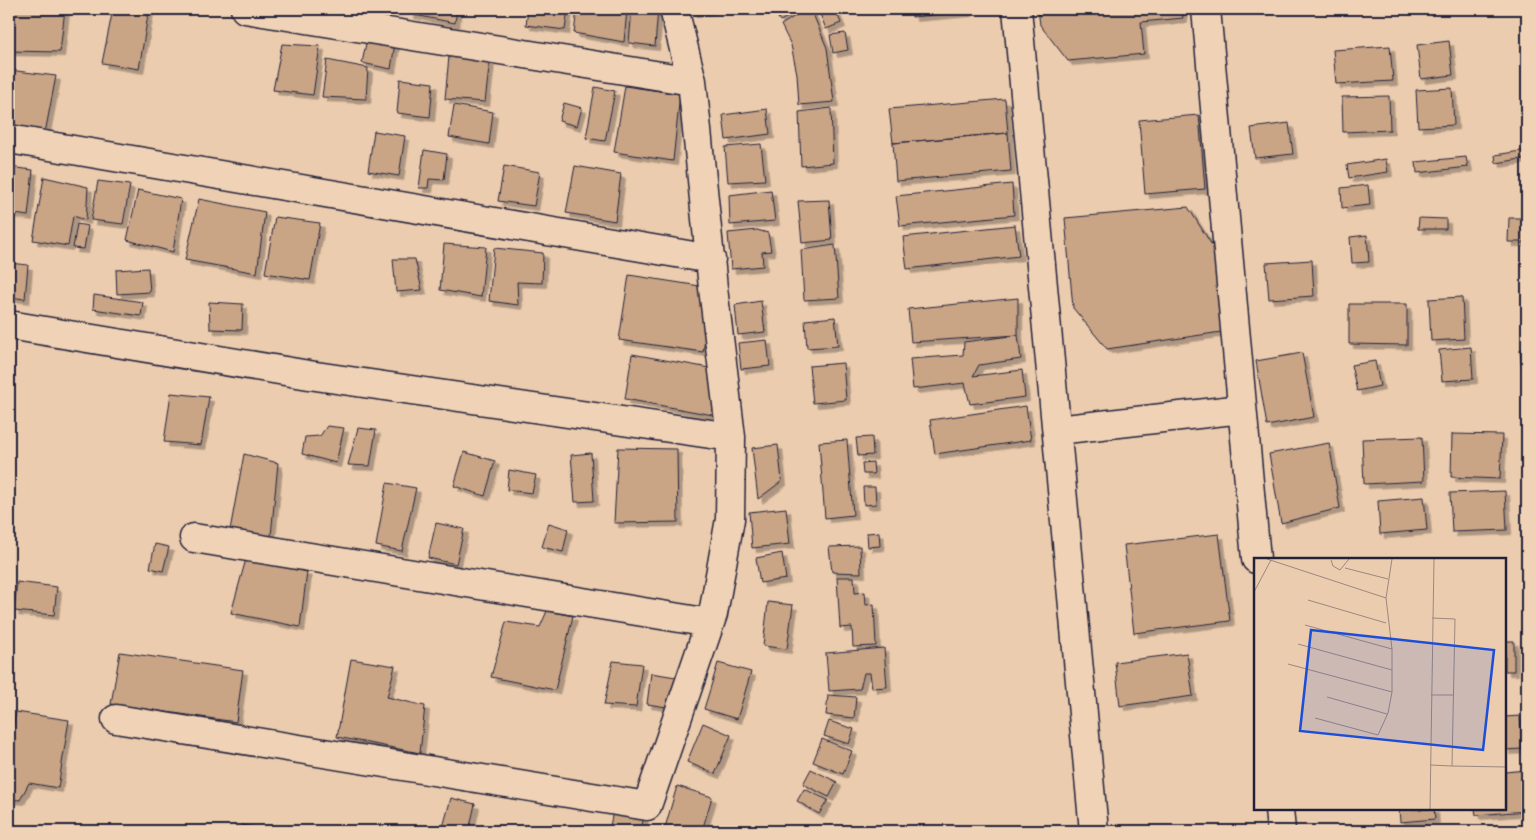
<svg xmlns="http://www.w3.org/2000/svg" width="1536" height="840" font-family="'Balsamiq Sans',sans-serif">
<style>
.building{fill:#c9a485;stroke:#22223b;filter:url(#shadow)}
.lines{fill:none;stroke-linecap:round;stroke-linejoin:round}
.minor-casing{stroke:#22223b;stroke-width:31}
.minor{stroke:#f0d2b6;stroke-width:28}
.inset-road{fill:none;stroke:#9b8880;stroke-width:1}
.view{fill:#1d4ed8;fill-opacity:0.15;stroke:#1d4ed8;stroke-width:2.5}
.inset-edge{fill:none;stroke:#22223b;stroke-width:2.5}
</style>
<defs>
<filter id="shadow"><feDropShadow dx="4.5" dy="4.5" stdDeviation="0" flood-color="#0004"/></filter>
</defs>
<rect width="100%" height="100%" fill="#ecccae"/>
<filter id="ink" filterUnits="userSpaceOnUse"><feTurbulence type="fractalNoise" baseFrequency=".02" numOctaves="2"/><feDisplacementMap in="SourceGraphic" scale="10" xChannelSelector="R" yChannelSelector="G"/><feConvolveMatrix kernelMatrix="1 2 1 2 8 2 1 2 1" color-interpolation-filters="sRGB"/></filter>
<g filter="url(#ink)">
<!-- building -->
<path class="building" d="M9,9H65L60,52L9,51Z
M113,9H149L139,69L102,63Z
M360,9H369L368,17L359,16Z
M411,9H457L455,23L410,14Z
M528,9H568L565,30L526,25Z
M577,9L627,10L624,42L574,33Z
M632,9H658L655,46L629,43Z
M691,9H713L692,13Z
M773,9H803L780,21Z
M806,9H811L827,48L834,102L799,105L797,74L791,45L781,25Z
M818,9H835L841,23L826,29Z
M912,9H966L967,12L912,17Z
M1038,9H1182L1183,18L1141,22L1144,54L1068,61L1040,25Z
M845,33L848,50L833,53L830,35Z
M367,38L395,43L391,69L362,63Z
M1449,41L1453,75L1421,79L1417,45Z
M282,44L320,46L313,95L273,90Z
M1390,46L1393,81L1336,84L1333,50Z
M449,56L490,60L485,102L445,99Z
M327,60L368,68L366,99L322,97Z
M9,70L56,76L45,133L9,126Z
M400,79L433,83L430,117L397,113Z
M625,86L680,94L673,161L614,152Z
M595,87L615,91L605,141L586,138Z
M1452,88L1454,125L1418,127L1416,90Z
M1389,96L1390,130L1343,132L1342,97Z
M1005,99L1008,133L893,143L889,109Z
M564,103L582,108L577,126L559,121Z
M454,105L493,112L489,144L449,137Z
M831,108L833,163L801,166L799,112Z
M767,109L770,134L726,140L723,115Z
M1199,115L1205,189L1145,194L1139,120Z
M1289,123L1293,154L1255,158L1251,128Z
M374,131L405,136L399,176L368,171Z
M1008,133L1011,171L896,181L893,143Z
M761,144L765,180L728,182L725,147Z
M424,150L447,154L444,180L429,179L428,188H419Z
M1527,150V158L1496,163L1495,155Z
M1466,157L1468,167L1417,173L1416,162Z
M1386,159L1388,172L1349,178L1347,165Z
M504,166L540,172L534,206L498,201Z
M575,166L621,174L615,221L566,213Z
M9,167L33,170L28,216L9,213Z
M44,177L88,187L86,220L73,216L68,246L33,240Z
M98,181L130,185L123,224L91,220Z
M1012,184L1014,215L900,226L896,196Z
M1368,185L1370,205L1342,208L1341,188Z
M138,190L181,199L173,252L127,240Z
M771,190L775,221L730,225L729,195Z
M199,199L265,212L257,273L185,260Z
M829,200L832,240L802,243L798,201Z
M1188,207L1215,250L1228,331L1107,349L1073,308L1065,218Z
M275,217L320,223L310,280L265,273Z
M1419,218L1446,219V229H1418Z
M1509,218H1527V242H1508Z
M77,224L88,226L84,249L73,248Z
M1015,225L1019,256L907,269L903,237Z
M757,230L768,233L771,251L762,252L763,266L731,269L728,233Z
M1367,235L1369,262L1352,263L1350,237Z
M444,244L486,247L481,297L440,290Z
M835,245L839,298L804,300L801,250Z
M494,248L543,253L542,283L517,282L518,305L489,301Z
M393,259H415L422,290L396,292Z
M1312,260L1314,296L1269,299L1266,263Z
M9,263L28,265L25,299L9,297Z
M148,268L150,292L117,294L116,270Z
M629,275L713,288L703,352L619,340Z
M94,295L143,302L141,316L93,309Z
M1462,297L1464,339L1431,341L1429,299Z
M1018,298V335L911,342L908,309Z
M761,301L765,332L738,335L735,305Z
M209,302L243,304L242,330L210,329Z
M1349,304H1407V345L1349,344Z
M835,317L838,346L807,348L805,320Z
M1018,335L1021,359L979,365L973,376L1022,370L1025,397L970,404L965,383L913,389L910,359L963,355L964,342Z
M767,340L770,366L741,369L738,343Z
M1471,347L1473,379L1442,381L1439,350Z
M1520,350H1527V381H1523Z
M1302,353L1314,417L1267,426L1256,361Z
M632,354L715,369L713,415L625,399Z
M1375,361L1380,386L1357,391L1351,365Z
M843,363L846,400L813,403L809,366Z
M171,393L209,397L201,445L164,442Z
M1026,406L1031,440L935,454L930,420Z
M327,426L344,428L336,463L302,454L305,437L320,436Z
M358,428L376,430L370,466L348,465Z
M1452,434L1502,435L1500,479L1451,477Z
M872,437L873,455L858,456L856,438Z
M1422,437L1424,481L1364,484L1362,439Z
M847,440L853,515L825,518L819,442Z
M1329,443L1340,508L1281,523L1269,454Z
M778,445L782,481L758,499L752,448Z
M618,448L677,449L678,522L614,523Z
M464,452L495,461L485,496L454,486Z
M591,453L594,501L575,502L571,455Z
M244,454L278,463L271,536L230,530Z
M873,462L874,474H863L862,463Z
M509,470L536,475L532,493L507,490Z
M387,483L416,488L402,551L376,546Z
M863,487H875L876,504L864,505Z
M1505,491L1507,530L1452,532L1450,493Z
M1424,497L1427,530L1380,534L1378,501Z
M786,508L790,544L752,548L749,512Z
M436,523L464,529L456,564L428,558Z
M549,523L568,529L563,552L542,547Z
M879,532L880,546L868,547L867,533Z
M1219,534L1230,621L1134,633L1124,545Z
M155,544L169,547L163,571L150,568Z
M860,546L861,573L832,572L829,547Z
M782,553L786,579L760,583L756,558Z
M246,559L307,572L300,627L231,613Z
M837,577H854L855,593L865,592L866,605L874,604L876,646L853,647L852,627L840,628Z
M17,582L57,587L54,615L14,611Z
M768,602L793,605L787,649L763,646Z
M547,611L573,616L555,690L491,677L506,622L540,627Z
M1505,641H1514V671H1505Z
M884,648L887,687L872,688L870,673H864L860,689L829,691L826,653Z
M120,652L243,670L236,722L111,704Z
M1187,653L1193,696L1120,706L1115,662Z
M351,659L395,666L387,697L425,706L420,753L337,737Z
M613,661L642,664L636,707L604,705Z
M718,663L751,672L737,719L704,709Z
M651,673L676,677L673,708L647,704Z
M828,695L856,697L854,718L826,715Z
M16,712L69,720L58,788L29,783L20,800L9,799V748Z
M1520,716L1522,749L1505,750V717Z
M829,721L854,729L849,744L824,736Z
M703,723L731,735L715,774L687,762Z
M822,739L852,751L843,774L813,762Z
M811,769L837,782L829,797L803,784Z
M1527,770V811L1476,815L1475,809H1505V772Z
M677,786L712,797L702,831H664Z
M804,789L828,800L819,814L797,801Z
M451,798L475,804L469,831H442Z
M1399,809H1434L1435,819L1400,822Z
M613,811L644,818L640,831H609Z
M242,825L272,830V831H241Z"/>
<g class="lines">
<defs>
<path id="minor" d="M245,9L692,81
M1017,9L1094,831
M1206,9L1256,559
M9,139L711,259
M9,325L309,375L731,437
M1057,430L1242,409
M194,538L710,623
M116,719L647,806L713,614L730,519L731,437L713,288L692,81L674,9
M1279,809L1281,831"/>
</defs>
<!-- minor casing -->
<use href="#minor" class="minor-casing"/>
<!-- minor -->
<use href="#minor" class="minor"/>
</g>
</g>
<!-- overview -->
<g transform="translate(1254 558)">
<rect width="252" height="252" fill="#ecccae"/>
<path class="inset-road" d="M13,1L132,40M77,2L79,8L86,12L95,1M91,10L134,21M0,34L17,2M54,42L132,65M51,67L138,91M44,86L138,112M34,106L138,134M177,137H199M73,139L133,156M61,160L124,177L134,155L138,134V91L132,40L138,1M176,207L198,208L201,61L178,60M198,208L253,209M176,252L180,1"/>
<path class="view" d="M57,72L240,92L229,192L46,173Z"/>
<rect width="252" height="252" class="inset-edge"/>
</g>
<!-- margin -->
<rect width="1536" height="840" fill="none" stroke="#f0d2b6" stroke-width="30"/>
<rect x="15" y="15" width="1506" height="810" fill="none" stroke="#22223b" stroke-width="2" filter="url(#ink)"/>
</svg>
